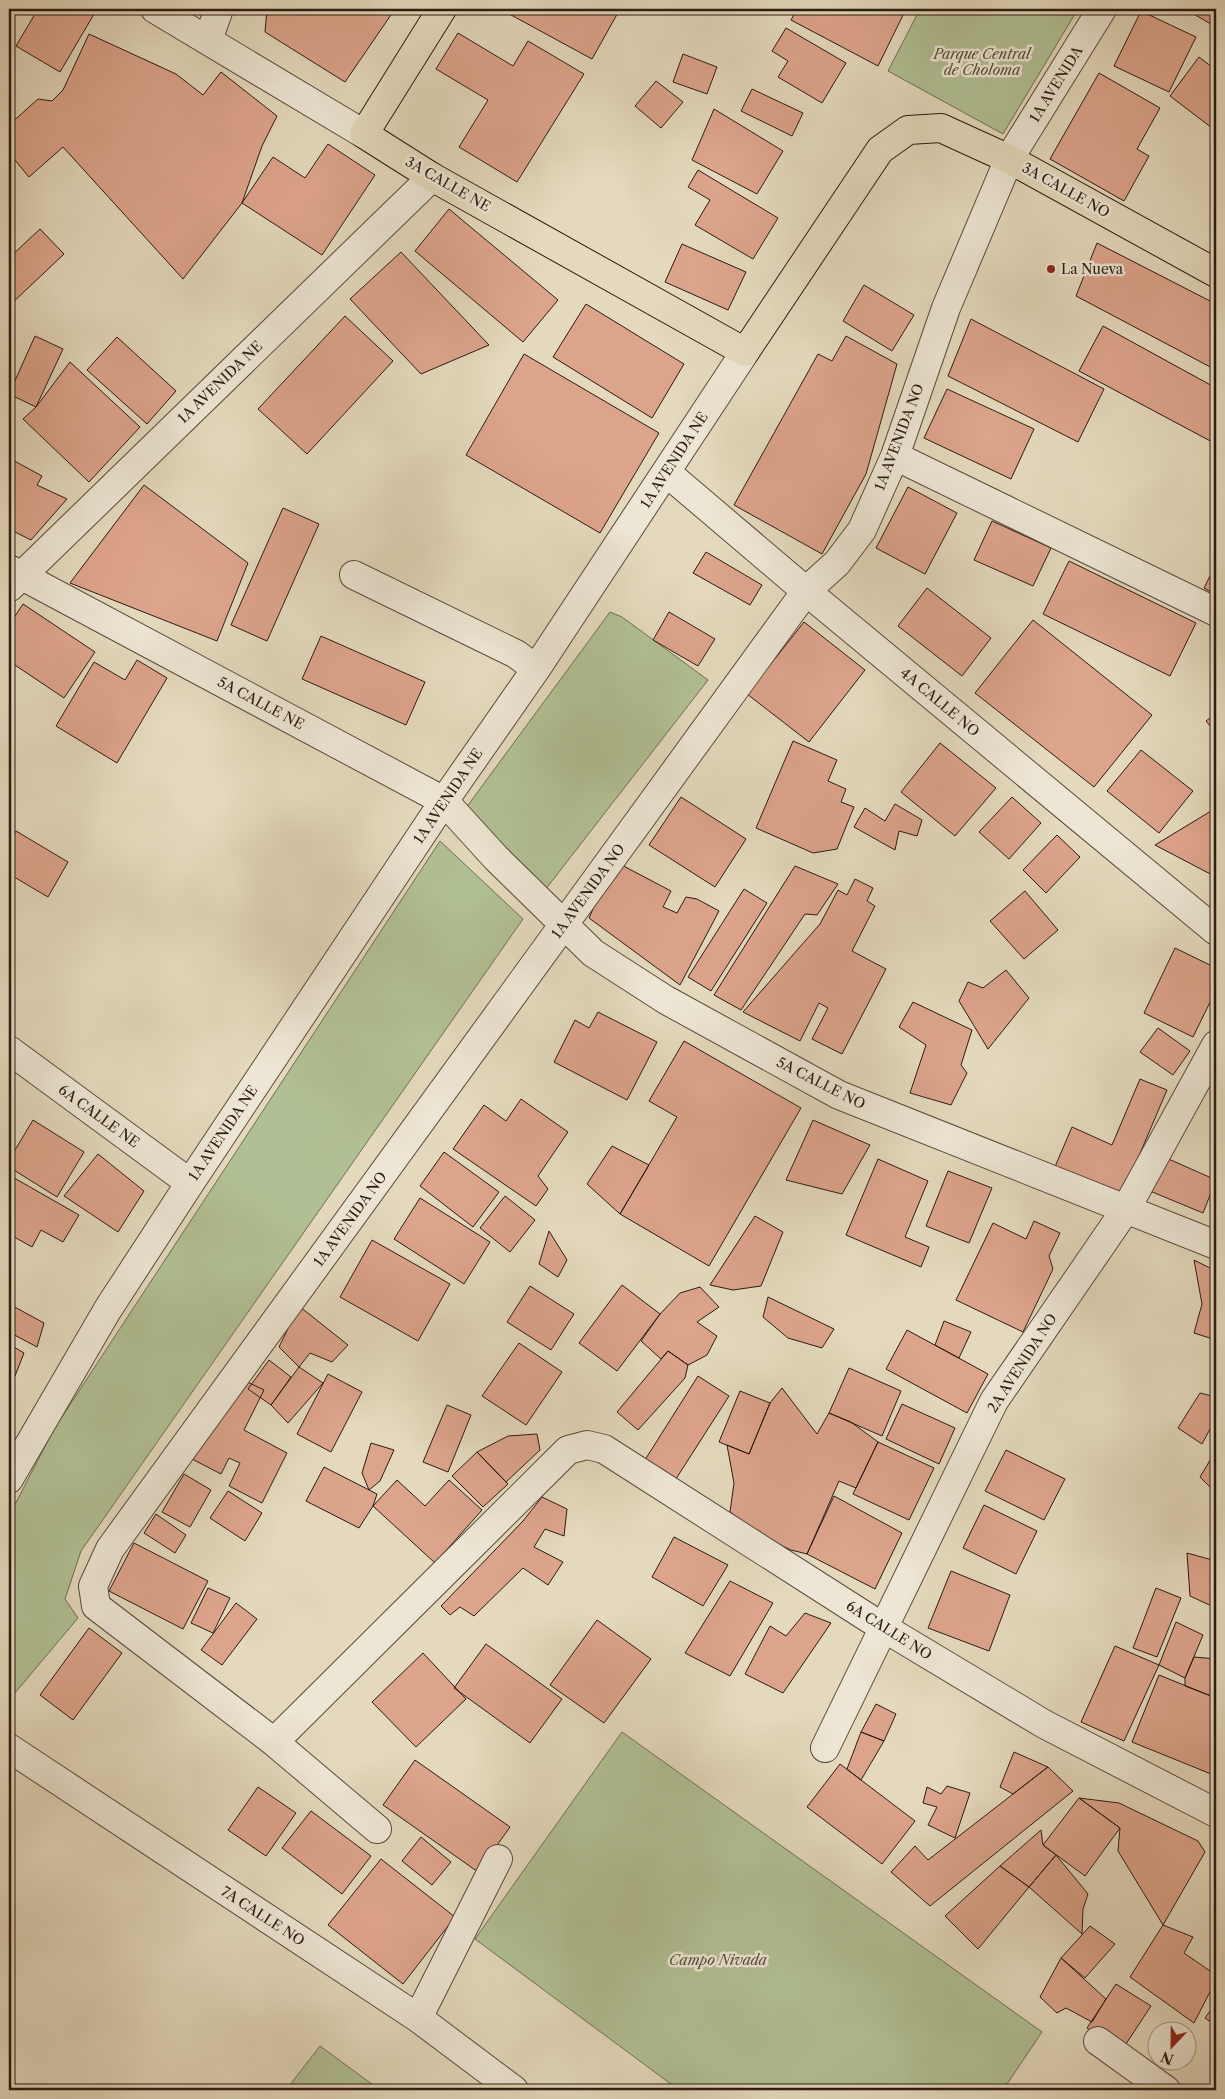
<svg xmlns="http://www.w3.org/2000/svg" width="1225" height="2099" font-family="'Libre Caslon Text',serif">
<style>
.green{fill:#b1c094;stroke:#6e6e52}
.building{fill:#dda48c;stroke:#2b1b11}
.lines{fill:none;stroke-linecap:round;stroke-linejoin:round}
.minor-casing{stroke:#594a3c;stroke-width:30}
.major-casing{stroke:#2b1b11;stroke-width:30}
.minor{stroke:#ede6d4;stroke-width:28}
.major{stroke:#e4d9bd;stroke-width:28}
.poi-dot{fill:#8f2418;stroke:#ede6d4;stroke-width:2}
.labels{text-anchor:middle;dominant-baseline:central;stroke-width:5;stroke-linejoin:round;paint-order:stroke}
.park-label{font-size:14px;font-style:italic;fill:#534d38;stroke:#ede6d4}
.street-label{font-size:14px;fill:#2b1b11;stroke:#ede6d4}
.poi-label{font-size:14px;fill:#2b1b11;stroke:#ede6d4;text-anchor:start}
</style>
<rect width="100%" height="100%" fill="#e4d9bd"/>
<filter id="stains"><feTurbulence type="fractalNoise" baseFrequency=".004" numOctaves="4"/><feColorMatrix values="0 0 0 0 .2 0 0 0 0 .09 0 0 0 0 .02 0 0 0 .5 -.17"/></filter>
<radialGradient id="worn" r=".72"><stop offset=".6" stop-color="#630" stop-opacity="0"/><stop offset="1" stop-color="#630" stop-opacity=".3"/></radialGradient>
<!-- green -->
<path class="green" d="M920,9H1078L1003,134L888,71Z
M610,612L622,617L708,680L545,890L463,812Z
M440,841L523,919L81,1551L65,1599L78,1618L9,1700V1516L54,1429Z
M622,1732L1042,2032L1003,2090H679L475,1939Z
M320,2046L380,2090H286Z"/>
<!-- building -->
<path class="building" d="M38,9H97L60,72L16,46Z
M267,9H395L345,82L265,32Z
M500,9H620L592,59Z
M797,9H906L878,66L791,20Z
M1185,9H1216V27Z
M1141,11L1196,37L1169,92L1114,66Z
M786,28L846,63L822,103L778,77L788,61L772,51Z
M458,33L513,66L528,41L584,74L517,182L459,147L488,100L436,69Z
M89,34L176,74L203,95L221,72L277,116L262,146L242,203L183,279L63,147L29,177L9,153V125L38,99L52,101L63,90Z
M683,54L717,67L707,94L673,82Z
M1199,57L1216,70V131L1170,96Z
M1099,73L1160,108L1137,149L1149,156L1124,201L1050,159Z
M656,81L683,102L661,128L635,106Z
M752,89L803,113L792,136L741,111Z
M714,109L783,151L757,194L692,160Z
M328,144L375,175L322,255L242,203L273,157L305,178Z
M698,170L778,218L753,259L695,225L710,200L688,187Z
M449,209L558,300L523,342L415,251Z
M40,229L64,254L9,306V258Z
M1097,243L1216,304V370L1076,296Z
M682,244L746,272L728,310L665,282Z
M401,252L489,345L421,374L350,299Z
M864,285L914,315L892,351L843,321Z
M586,304L684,364L652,418L553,357Z
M345,316L393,361L307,454L258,409Z
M971,319L1104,389L1078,442L948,376Z
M1103,326L1216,388V444L1079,371Z
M35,336L63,349L36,407L9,394Z
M846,336L897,364L866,474L822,554L734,505L818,354L832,361Z
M117,337L176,391L147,424L87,370Z
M524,354L659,433L600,533L466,455Z
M70,362L140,427L89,482L23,419L36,407Z
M947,389L1034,429L1011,479L924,438Z
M9,458L42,476L37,485L67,499L31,540L9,529Z
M144,485L248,563L217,641L70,583Z
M908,487L957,513L925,574L876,548Z
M283,508L319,524L267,641L231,625Z
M992,521L1051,548L1033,586L974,560Z
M706,552L762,585L750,605L693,573Z
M1069,561L1196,623L1170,676L1043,614Z
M1216,564V595L1204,588Z
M927,588L991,638L962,676L898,626Z
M23,604L95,652L64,698L9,661V625Z
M669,612L715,639L698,666L653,640Z
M1033,620L1152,715L1094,787L975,693Z
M804,622L865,670L809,742L747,694Z
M321,636L425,682L406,725L302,679Z
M137,660L167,678L117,763L56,726L94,662L125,680Z
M1216,713V733L1206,721Z
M793,741L837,760L828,781L846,789L841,802L854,807L837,849L813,853L756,828Z
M940,743L996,788L955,836L901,792Z
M1141,750L1193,791L1159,833L1107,791Z
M681,797L746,839L715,887L649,845Z
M1012,797L1041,823L1009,859L979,832Z
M895,804L922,820L917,836L899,831L895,850L854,827L865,808L885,821Z
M1216,808V877L1155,845Z
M16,831L68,862L48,897L9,874V843Z
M1057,835L1080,857L1046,893L1023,870Z
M614,861L671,891L663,907L677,913L686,897L697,899L719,911L680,985L589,918Z
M795,866L838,884L817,915L805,914L741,1010L714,995Z
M855,879L873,888L867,901L875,906L852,951L886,969L842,1054L812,1039L828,1008L819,1003L800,1041L743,1012L820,924L838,890L847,895Z
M744,889L767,903L711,991L688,977Z
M1025,891L1058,930L1024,959L990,921Z
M1175,948L1216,968V990L1193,1037L1144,1013Z
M1006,970L1029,998L988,1049L959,1001L968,982L983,988Z
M913,1002L972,1030L961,1065L967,1073L951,1105L910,1093L926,1045L899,1027Z
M598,1012L657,1042L627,1100L554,1062L575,1020L589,1028Z
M1158,1028L1190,1051L1173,1075L1140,1052Z
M684,1041L801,1108L709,1266L620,1214L677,1117L649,1101Z
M1140,1079L1167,1090L1121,1198L1054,1169L1072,1127L1112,1145Z
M521,1099L568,1132L538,1176L548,1189L536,1206L453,1149L484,1105L506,1121Z
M33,1120L84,1152L57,1197L9,1167V1160Z
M813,1120L870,1145L842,1194L786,1180Z
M612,1146L649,1165L620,1214L587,1184Z
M444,1152L499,1192L473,1227L420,1186Z
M98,1154L144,1191L118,1232L64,1196Z
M1164,1157L1216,1180L1203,1213L1150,1191Z
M878,1159L928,1181L905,1237L929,1247L921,1267L846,1235Z
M948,1171L992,1188L969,1243L926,1226Z
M9,1175L79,1215L63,1242L41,1230L32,1247L9,1234Z
M505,1196L535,1220L510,1252L480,1228Z
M420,1198L490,1242L464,1284L394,1239Z
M755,1216L783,1232L761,1286L733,1290L710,1285Z
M1034,1221L1060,1233L1049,1256L1053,1269L1023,1332L956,1300L993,1223L1026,1239Z
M549,1231L567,1260L558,1277L539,1264Z
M372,1240L450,1284L418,1341L340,1297Z
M1194,1260L1216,1271V1340L1194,1333L1202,1304Z
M622,1285L660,1314L617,1371L579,1343Z
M530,1286L574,1314L551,1350L507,1322Z
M700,1287L719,1307L697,1322L717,1336L707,1355L688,1365L668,1351L661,1359L641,1341L660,1314L680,1293Z
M768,1297L834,1329L822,1348L788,1338L763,1317Z
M11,1305L44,1323L37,1347L9,1332V1308Z
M299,1306L348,1345L332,1362L310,1353L299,1367L279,1347Z
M944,1321L971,1332L959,1358L935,1345Z
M907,1330L988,1374L967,1413L886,1369Z
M519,1343L562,1372L526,1425L482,1396Z
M9,1344L24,1353L15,1376L9,1373Z
M668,1351L688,1365L685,1378L638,1430L617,1412Z
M269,1360L291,1377L271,1405L248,1389Z
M299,1367L323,1383L288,1423L271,1405Z
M849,1368L901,1391L882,1436L829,1413Z
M328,1374L362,1392L331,1452L297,1434Z
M235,1376L264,1390L244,1430L287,1453L262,1503L229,1486L240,1463L229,1458L221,1474L192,1459Z
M698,1376L729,1396L674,1482L643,1463Z
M782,1388L817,1434L829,1413L851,1422L878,1442L856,1488L839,1481L807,1554L791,1550L764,1537L730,1512L734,1483L727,1445L749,1454L770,1403Z
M740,1391L770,1403L749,1454L719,1442Z
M1200,1393L1216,1397V1418L1202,1444L1178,1428Z
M902,1404L955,1428L939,1464L886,1439Z
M447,1405L471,1415L448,1472L423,1462Z
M537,1434L540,1450L506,1482L477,1452L508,1436Z
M878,1442L934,1468L909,1520L853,1494Z
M371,1443L394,1450L380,1481L369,1490L362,1473Z
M1006,1450L1065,1479L1044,1520L985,1491Z
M477,1452L508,1484L483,1507L452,1476Z
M1212,1457H1216V1493L1200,1477Z
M324,1467L377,1494L373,1506L359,1528L306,1501Z
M184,1474L211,1490L190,1527L162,1512Z
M397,1480L425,1506L449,1480L482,1510L435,1563L373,1506Z
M228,1491L262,1513L245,1541L210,1518Z
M834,1496L902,1533L875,1589L807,1554Z
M542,1497L567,1509L564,1536L545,1529L534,1547L563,1562L548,1585L523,1568L474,1616L460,1607L450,1615L441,1606L523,1521Z
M984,1505L1037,1531L1016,1574L963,1548Z
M156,1514L186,1535L175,1553L144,1533Z
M674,1537L728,1565L703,1606L652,1577Z
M134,1543L208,1581L183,1629L109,1591Z
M1187,1553L1216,1561V1608L1190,1596Z
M951,1571L1010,1595L989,1651L928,1628Z
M730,1581L773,1603L730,1676L685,1653Z
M208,1588L230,1598L213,1633L191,1623Z
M1156,1588L1181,1598L1157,1657L1133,1648Z
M236,1603L257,1619L222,1665L201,1650Z
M805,1613L831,1623L783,1693L745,1674L770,1626L786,1636Z
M597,1620L651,1659L604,1723L550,1685Z
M1176,1622L1203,1635L1185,1678L1159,1665Z
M89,1628L122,1653L73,1720L40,1695Z
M486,1644L562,1699L530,1743L454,1688Z
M1115,1646L1159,1665L1124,1741L1081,1722Z
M423,1653L466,1699L416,1747L372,1702Z
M1194,1657L1216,1659V1698L1185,1686V1678Z
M1159,1675L1216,1698V1776L1132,1742Z
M876,1704L896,1714L884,1741L861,1732Z
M861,1732L884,1741L861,1780L847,1769Z
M1014,1752L1048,1767L1013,1794L1000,1787Z
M415,1760L510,1827L478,1872L383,1805Z
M840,1764L915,1821L882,1864L807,1807Z
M1048,1767L1073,1791L930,1906L891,1872L915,1846L928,1860Z
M947,1786L970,1793L955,1838L928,1825L937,1807L923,1803L927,1787L941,1794Z
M258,1787L296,1813L266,1856L228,1830Z
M1079,1798L1120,1828L1085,1876L1043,1845Z
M1079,1798L1119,1803L1198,1841L1205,1852L1163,1925L1118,1851L1120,1828Z
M311,1811L371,1856L342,1894L282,1848Z
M1041,1830L1043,1845L1056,1855L1029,1887L1000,1866Z
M421,1837L451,1862L432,1885L402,1861Z
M1056,1855L1088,1894L1083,1909L1082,1934L1029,1887Z
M381,1859L455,1917L403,1984L328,1925Z
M1000,1866L1029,1887L978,1949L945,1916Z
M1163,1925L1193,1937L1184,1953L1216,1975V1980L1194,2023L1130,1977Z
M1090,1926L1115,1944L1085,1978L1061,1958Z
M1061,1958L1106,1999L1092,2022L1066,2008L1057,2013L1040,1997Z
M1116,1984L1151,2006L1122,2050L1087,2028Z
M1216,2003V2026L1205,2018Z"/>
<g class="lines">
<defs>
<path id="minor" d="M155,9L364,134
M208,40L219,9
M895,456L1216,612
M666,472L806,591L1216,931
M9,569L444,801L496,858L593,953L666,1000L839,1095L1216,1245
M354,575L516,654L536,669
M10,587L432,177
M9,1050L190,1183
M9,1479L108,1309L190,1183L444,801L536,669L745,352
M274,1742L568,1450L587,1445L604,1449L884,1628L1044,1724L1216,1813
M9,1748L418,2018L514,2090
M825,1748L994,1401L1126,1209L1216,1045
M377,1829L274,1742L96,1606L93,1586L110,1549L806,591L837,563L862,530L895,456L946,308L1009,159L1102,9
M418,2018L498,1859
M1098,2041L1166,2090"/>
<path id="major" d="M442,9L364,134L432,177L745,352L880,150L908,130L941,128L1009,159L1216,273"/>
</defs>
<!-- minor casing -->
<use href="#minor" class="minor-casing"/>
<!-- major casing -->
<use href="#major" class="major-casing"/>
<!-- minor -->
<use href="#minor" class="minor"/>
<!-- major -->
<use href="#major" class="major"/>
</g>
<!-- markers -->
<circle class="poi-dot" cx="1051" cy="269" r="5"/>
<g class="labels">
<!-- park labels -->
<g class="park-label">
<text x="982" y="54">Parque Central<tspan x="982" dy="16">de Choloma</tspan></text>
<text x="718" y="1960">Campo Nivada</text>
</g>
<!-- street labels -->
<g class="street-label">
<text transform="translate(1056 84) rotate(-58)">1A AVENIDA</text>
<text transform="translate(448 184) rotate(30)">3A CALLE NE</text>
<text transform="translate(1066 190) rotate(29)">3A CALLE NO</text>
<text transform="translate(220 382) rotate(-44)">1A AVENIDA NE</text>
<text transform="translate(899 437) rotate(-69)">1A AVENIDA NO</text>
<text transform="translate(674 460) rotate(-57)">1A AVENIDA NE</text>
<text transform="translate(940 702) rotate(40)">4A CALLE NO</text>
<text transform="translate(261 703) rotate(28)">5A CALLE NE</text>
<text transform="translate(448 796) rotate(-56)">1A AVENIDA NE</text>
<text transform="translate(588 891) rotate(-54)">1A AVENIDA NO</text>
<text transform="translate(821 1083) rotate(27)">5A CALLE NO</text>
<text transform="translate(99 1116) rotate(36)">6A CALLE NE</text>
<text transform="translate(223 1133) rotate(-56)">1A AVENIDA NE</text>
<text transform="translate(350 1219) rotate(-54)">1A AVENIDA NO</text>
<text transform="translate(1022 1363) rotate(-57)">2A AVENIDA NO</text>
<text transform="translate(889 1630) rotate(32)">6A CALLE NO</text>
<text transform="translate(263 1916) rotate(33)">7A CALLE NO</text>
</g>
<!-- poi labels -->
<g class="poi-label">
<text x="1061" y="269">La Nueva</text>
</g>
</g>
<!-- margin -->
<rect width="1225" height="2099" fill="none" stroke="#e4d9bd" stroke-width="30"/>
<rect x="10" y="10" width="1205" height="2079" fill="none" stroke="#2b1b11" stroke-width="2.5"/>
<rect x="15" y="15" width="1195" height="2069" fill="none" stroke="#2b1b11"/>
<!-- north arrow -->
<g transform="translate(1172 2046) rotate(202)"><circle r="24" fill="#ede6d4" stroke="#9f9586"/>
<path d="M0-4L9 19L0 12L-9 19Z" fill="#8f2418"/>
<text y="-8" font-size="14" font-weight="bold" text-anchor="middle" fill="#2b1b11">N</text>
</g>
<rect width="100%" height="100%" filter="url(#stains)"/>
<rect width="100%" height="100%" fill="url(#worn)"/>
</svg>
